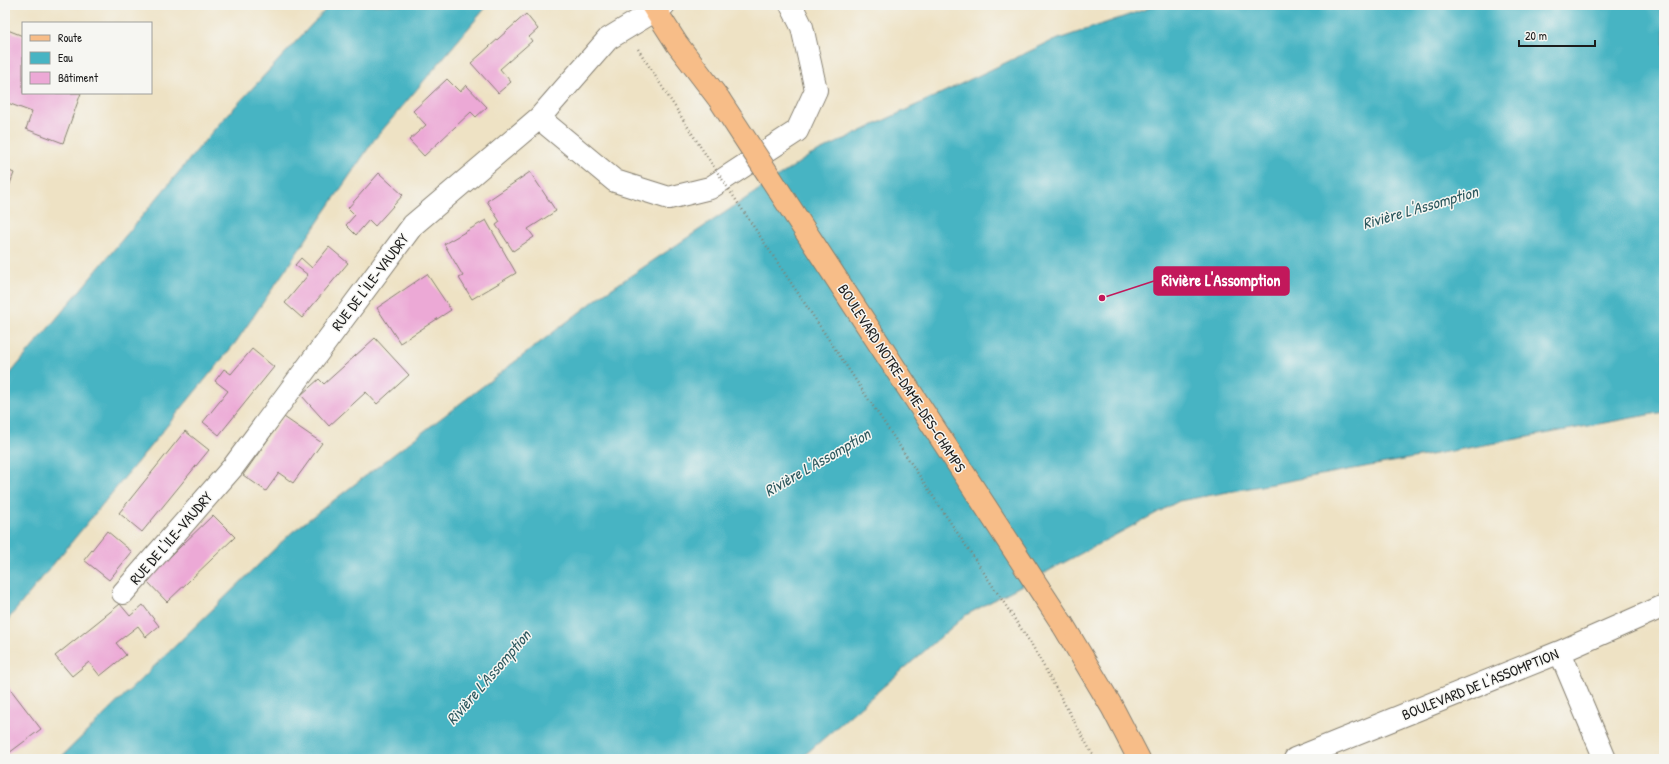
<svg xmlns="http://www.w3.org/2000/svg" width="1669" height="764" font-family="'Patrick Hand',sans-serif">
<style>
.water{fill:#47b4c3;stroke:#326870}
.building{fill:#eca9d6}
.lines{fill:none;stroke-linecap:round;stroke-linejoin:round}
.minor-casing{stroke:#857f70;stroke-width:24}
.major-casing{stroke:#857f70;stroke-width:24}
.path{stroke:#857f70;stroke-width:2.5;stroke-dasharray:1 3;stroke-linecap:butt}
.minor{stroke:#fff;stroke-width:22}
.major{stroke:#f7bd88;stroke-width:22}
.major-bridge-casing{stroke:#857f70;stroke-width:24;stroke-linecap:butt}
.path-bridge{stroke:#857f70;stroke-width:2.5;stroke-dasharray:1 3;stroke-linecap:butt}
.major-bridge{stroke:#f7bd88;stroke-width:22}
.labels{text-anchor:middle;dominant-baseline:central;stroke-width:3;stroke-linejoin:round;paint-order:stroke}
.street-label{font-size:15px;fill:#1c1c1c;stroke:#f6f6f2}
.water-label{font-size:16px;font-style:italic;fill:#2d595f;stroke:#f6f6f2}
.leader{fill:none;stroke:#c2185b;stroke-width:1.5}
.callout-dot{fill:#c2185b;stroke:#f6f6f2;stroke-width:1.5}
.callout{fill:#c2185b;stroke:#c2185b;stroke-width:1.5}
.callout-label{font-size:16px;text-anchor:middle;font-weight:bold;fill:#fff}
</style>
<rect width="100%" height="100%" fill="#f6f6f2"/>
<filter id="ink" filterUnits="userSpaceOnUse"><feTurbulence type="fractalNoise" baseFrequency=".025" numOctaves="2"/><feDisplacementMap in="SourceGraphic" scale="8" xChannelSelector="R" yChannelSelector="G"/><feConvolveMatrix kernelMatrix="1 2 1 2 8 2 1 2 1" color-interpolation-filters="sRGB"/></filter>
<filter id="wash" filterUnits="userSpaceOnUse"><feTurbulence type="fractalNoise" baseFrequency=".012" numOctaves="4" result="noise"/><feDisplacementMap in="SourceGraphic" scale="16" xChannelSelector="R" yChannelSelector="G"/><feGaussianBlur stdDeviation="0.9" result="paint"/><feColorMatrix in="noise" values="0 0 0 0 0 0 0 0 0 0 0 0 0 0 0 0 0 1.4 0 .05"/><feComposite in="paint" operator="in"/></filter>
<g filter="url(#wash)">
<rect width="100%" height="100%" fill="#eee2c4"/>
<!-- water -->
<path class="water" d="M330,5H488L374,140L236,342L5,623V380L218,125Z
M1158,5H1664V412L1179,501L966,615L800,759H59L291,533L602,295L809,156L1047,43Z"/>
<g id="blocks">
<!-- building -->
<path class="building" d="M526,14L538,29L529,37L532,41L500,69L511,82L498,93L471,63Z
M5,29L23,36V93H81L63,143L26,129L32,112L5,102Z
M447,79L460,92L466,85L487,107L476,117L471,112L424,156L409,140L426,125L413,111Z
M5,169L14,173L5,197Z
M530,172L556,211L528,229L534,237L513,251L496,225L500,222L487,201Z
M379,173L403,195L375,226L369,220L356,235L346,225L355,215L348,208Z
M486,220L516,273L472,299L459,278L463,276L444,244Z
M329,247L348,263L302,318L285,303L308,275L295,265L301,258L312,268Z
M427,274L451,310L400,343L377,308Z
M375,338L409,375L377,404L366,392L329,426L301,395L319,379L324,384Z
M252,349L274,367L219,435L203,422L228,391L215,381L224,369L231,374Z
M284,417L322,443L293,483L279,473L266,491L243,475Z
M185,431L209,450L142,532L119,513Z
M213,515L235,537L167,602L146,580Z
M107,531L132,552L109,580L84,560Z
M120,604L130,616L143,605L159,626L146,637L138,626L116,643L126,655L100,676L89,662L72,676L55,656Z
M8,686L41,729L5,756V689Z"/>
</g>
</g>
<g filter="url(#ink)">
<use href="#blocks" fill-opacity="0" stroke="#857f70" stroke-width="1"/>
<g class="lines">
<defs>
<path id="minor" d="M539,118L615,181L669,198L710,188L797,131L816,90L802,27L791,5
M123,593L233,467L413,225L539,118L608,39L664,5
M1560,652L1605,759
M1295,759L1560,652L1664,606"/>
<path id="major" d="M652,5L677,44L719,99
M1063,625L1112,707L1139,759"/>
</defs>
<!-- minor casing -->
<use href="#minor" class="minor-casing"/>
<!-- major casing -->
<use href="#major" class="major-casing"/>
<!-- path -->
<path class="path" d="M607,5L610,11
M638,49L700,146
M1032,645L1095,759"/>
<!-- minor -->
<use href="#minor" class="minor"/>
<!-- major -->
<use href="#major" class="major"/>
<defs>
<path id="major-bridge" d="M719,99L1063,625"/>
</defs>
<!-- major-bridge casing -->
<use href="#major-bridge" class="major-bridge-casing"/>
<!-- path-bridge -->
<path class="path-bridge" d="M700,146L1032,645"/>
<!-- major-bridge -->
<use href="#major-bridge" class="major-bridge"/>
</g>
</g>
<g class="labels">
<!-- street labels -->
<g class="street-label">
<text transform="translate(370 282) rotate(-53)">RUE DE L'ILE-VAUDRY</text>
<text transform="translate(902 378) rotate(57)">BOULEVARD NOTRE-DAME-DES-CHAMPS</text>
<text transform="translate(171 538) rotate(-49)">RUE DE L'ILE-VAUDRY</text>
<text transform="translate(1480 684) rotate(-22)">BOULEVARD DE L'ASSOMPTION</text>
</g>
<!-- water labels -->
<g class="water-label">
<text transform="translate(1420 207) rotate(-16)">Rivière L'Assomption</text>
<text transform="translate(817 462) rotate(-30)">Rivière L'Assomption</text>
<text transform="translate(488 677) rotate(-49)">Rivière L'Assomption</text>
</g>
</g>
<!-- callouts -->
<path class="leader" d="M1102 298L1154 281"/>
<circle class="callout-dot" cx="1102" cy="298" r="4"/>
<rect class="callout" x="1154" y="267" width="135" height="28" rx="4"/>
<g class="callout-label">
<text x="1221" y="286">Rivière L'Assomption</text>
</g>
<!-- margin -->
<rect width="1669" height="764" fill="none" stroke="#f6f6f2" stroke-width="20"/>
<!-- legend -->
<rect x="22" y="22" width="130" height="72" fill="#f6f6f2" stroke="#9f9f9c"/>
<rect x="30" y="35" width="20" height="6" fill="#f7bd88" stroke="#9f9f9c"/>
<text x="58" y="42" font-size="12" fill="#1c1c1c">Route</text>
<rect x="30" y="52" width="20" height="12" fill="#47b4c3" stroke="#9f9f9c"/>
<text x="58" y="62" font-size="12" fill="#1c1c1c">Eau</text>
<rect x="30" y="72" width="20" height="12" fill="#eca9d6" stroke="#9f9f9c"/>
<text x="58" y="82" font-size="12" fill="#1c1c1c">Bâtiment</text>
<!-- scale -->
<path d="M1519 40v6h76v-6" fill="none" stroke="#1c1c1c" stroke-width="2"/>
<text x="1525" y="40" font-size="12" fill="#1c1c1c" stroke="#f6f6f2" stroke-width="3" paint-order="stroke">20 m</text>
</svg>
